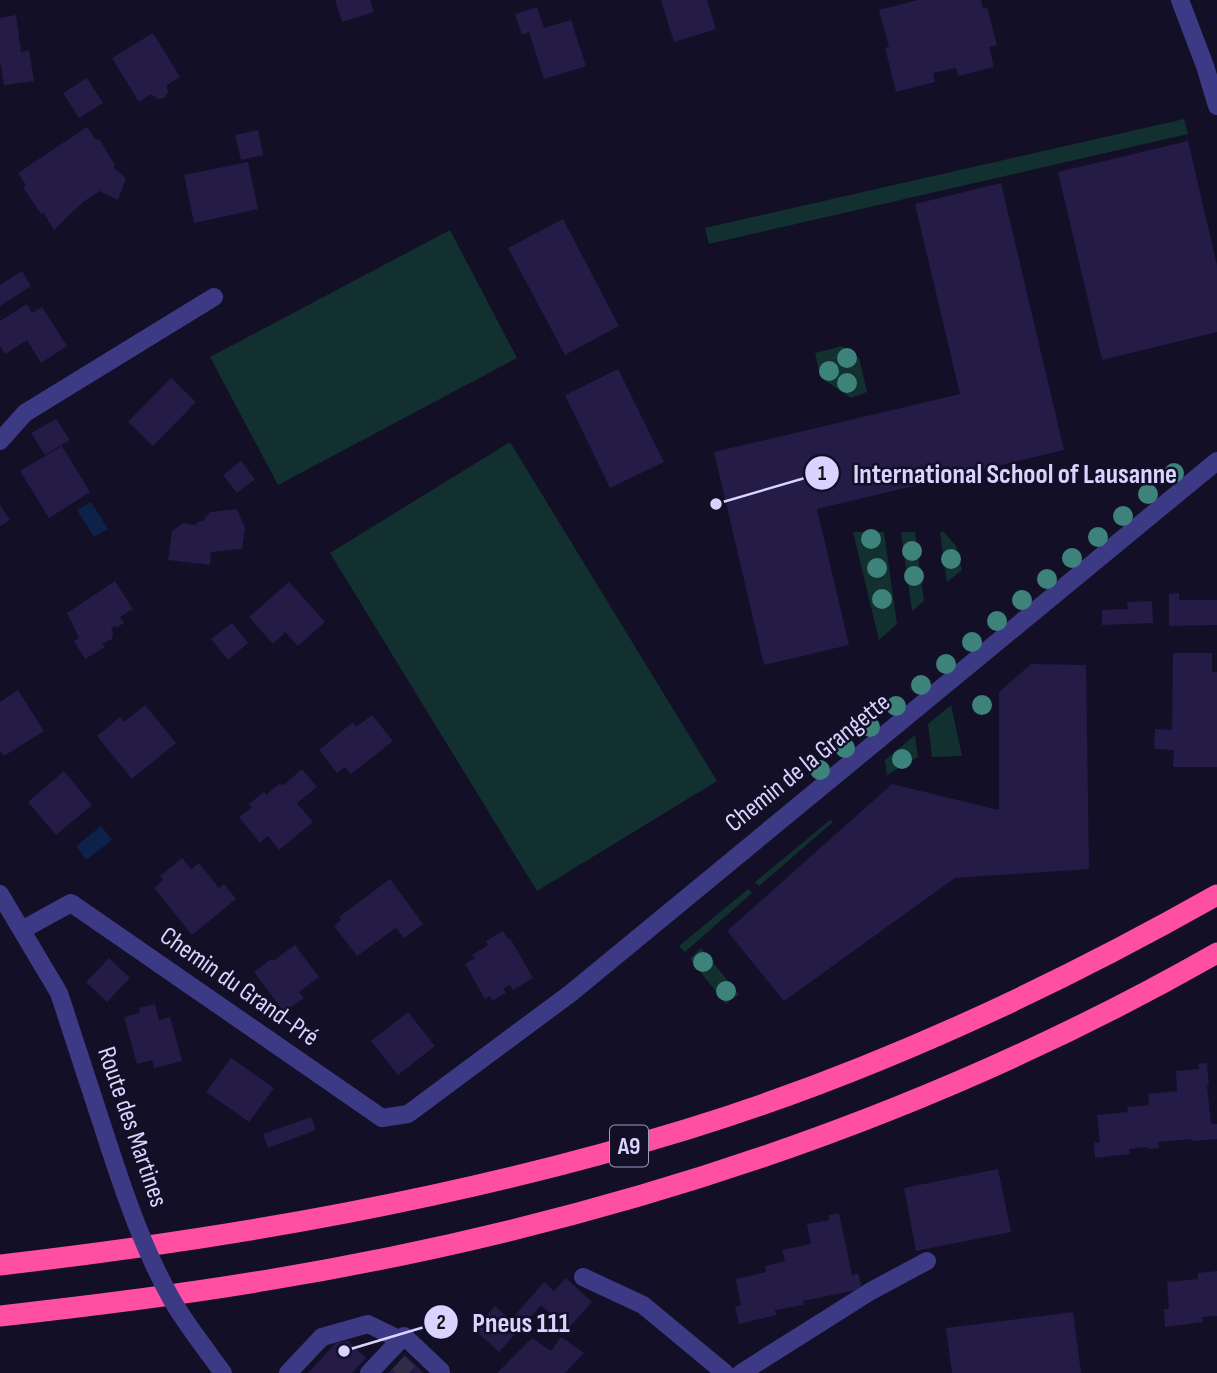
<svg xmlns="http://www.w3.org/2000/svg" width="1217" height="1373" font-family="'Sofia Sans Condensed',sans-serif">
<style>
.green{fill:#12302f}
.water{fill:#0c2248}
.building{fill:#241b47}
.lines{fill:none;stroke-linecap:round;stroke-linejoin:round}
.minor-tunnel{stroke:#312d47;stroke-width:18;stroke-dasharray:18 9;stroke-linecap:butt}
.minor{stroke:#3d3a85;stroke-width:18}
.highway{stroke:#ff4fa3;stroke-width:21}
.minor-bridge{stroke:#3d3a85;stroke-width:18}
.tree{fill:#3d827b}
.labels{text-anchor:middle;dominant-baseline:central;stroke-width:5;stroke-linejoin:round;paint-order:stroke}
.shield{fill:#130f26;stroke:#9e99be;stroke-width:2}
.shield-label{font-size:24px;font-weight:bold;fill:#d9d4ff}
.street-label{font-size:26px;fill:#d9d4ff;stroke:#130f26}
.leader{fill:none;stroke:#d9d4ff;stroke-width:2.5}
.callout-dot{fill:#d9d4ff;stroke:#130f26;stroke-width:2.5}
.mark-label{font-size:21px;text-anchor:middle;font-weight:bold;fill:#111}
.callout-label{font-size:28px;text-anchor:middle;font-weight:bold;fill:#d9d4ff;stroke:#130f26;stroke-width:5;stroke-linejoin:round;paint-order:stroke}
</style>
<rect width="100%" height="100%" fill="#130f26"/>
<!-- green -->
<path class="green" d="M1184,119L1188,134L709,244L705,228Z
M450,230L517,358L278,485L210,357Z
M842,346L859,358L867,392L851,398L820,377L815,353Z
M510,442L717,781L537,891L330,553Z
M853,532H884L897,624L879,640Z
M901,532H915L924,601L912,611Z
M940,532H944L956,546L962,570L947,582Z
M951,705L962,756L932,757L928,724Z
M915,735L918,757L887,775L885,760Z
M830,820L833,822L759,886L755,882Z
M748,889L752,893L685,952L679,946Z
M701,948L739,994L726,1004L690,959Z"/>
<!-- water -->
<path class="water" d="M91,502L108,529L94,537L77,510Z
M101,826L112,840L86,860L76,846Z"/>
<!-- building -->
<path class="building" d="M335,0H370L374,12L342,22Z
M661,0H707L716,29L674,42Z
M918,0H981L983,8L987,7L997,45L989,47L994,67L958,76L956,68L933,73L935,82L896,92L885,48L889,47L879,10Z
M537,7L544,28L571,20L586,66L544,79L529,32L522,35L515,14Z
M16,15L21,52L29,50L34,81L4,85L0,60V18Z
M153,33L180,77L167,85L168,93L164,98L158,99L151,94L139,102L112,58Z
M87,78L103,103L79,118L63,93Z
M87,127L96,140L99,139L115,165L114,168L126,178L118,200L100,191L83,202L54,230L43,212L41,214L23,187L26,185L18,173Z
M258,130L263,155L241,160L235,135Z
M1188,141L1217,265V332L1102,360L1058,172Z
M248,162L258,209L194,223L184,175Z
M1001,183L1064,450L817,509L849,645L764,665L714,452L960,394L915,204Z
M563,219L619,326L565,355L508,248Z
M22,271L31,286L0,306V285Z
M27,304L32,313L42,307L67,346L41,363L27,340L5,354L0,346V321Z
M618,369L664,462L610,488L565,395Z
M171,378L196,402L153,446L128,422Z
M56,419L70,440L45,455L31,433Z
M62,446L90,492L49,518L20,471Z
M241,461L255,479L237,493L223,475Z
M0,505L10,520L0,526Z
M237,509L245,528L242,549L211,552L210,565L168,560L172,531L183,523L195,525L198,522L203,521L210,512Z
M115,581L133,609L120,617L124,623L116,628L115,626L111,629L113,633L112,639L102,644L105,647L85,659L74,641L79,638L67,613Z
M289,582L325,622L298,646L285,632L273,644L249,617Z
M1179,593V600H1217V625L1169,626V594Z
M1152,601L1153,623L1102,625V610L1128,609L1127,602Z
M232,623L248,643L228,660L211,639Z
M1173,653H1212V672H1217V767H1173L1174,750L1154,749L1155,729L1172,730Z
M1031,664L1086,665L1089,869L955,878L784,1001L727,931L892,784L999,810V692Z
M18,690L44,731L4,756L0,751V702Z
M145,705L176,743L132,779L97,736L120,717L124,722Z
M372,715L393,741L351,774L345,767L337,773L319,750L353,722L356,727Z
M302,769L317,787L297,803L313,822L279,850L268,836L260,843L239,817L252,807L249,804L264,792L266,795L279,784L284,785Z
M64,771L92,805L56,835L28,802Z
M182,858L191,869L199,863L219,888L224,884L236,899L192,935L154,888L163,880L160,876Z
M390,879L423,924L404,938L396,928L357,956L334,926L341,920L339,917Z
M503,931L508,939L510,938L533,978L513,990L510,985L503,989L506,993L492,1001L490,996L485,999L465,964L475,958L472,955L488,945L486,941Z
M295,945L319,977L299,992L304,998L284,1012L254,972L271,959L273,961Z
M109,958L130,978L107,1002L86,982Z
M155,1004L159,1020L170,1017L182,1061L154,1068L152,1060L137,1064L124,1017L140,1013L139,1008Z
M408,1012L435,1046L398,1075L371,1041Z
M231,1058L274,1088L249,1122L206,1092Z
M1207,1063L1209,1085H1207L1211,1124H1217V1139L1192,1141L1191,1139L1158,1142L1159,1148L1148,1149L1147,1147L1129,1149L1130,1154L1095,1158L1094,1143L1100,1142L1097,1115L1128,1112L1127,1107L1149,1105L1148,1094L1177,1091L1176,1071L1199,1069L1198,1064Z
M311,1117L316,1130L268,1148L263,1134Z
M998,1169L1011,1232L916,1251L904,1188Z
M839,1213L852,1275L858,1273L862,1289L803,1301L804,1305L775,1310L776,1315L739,1324L735,1307L741,1305L736,1279L766,1272L765,1266L785,1261L782,1250L811,1244L807,1224L829,1220V1215Z
M1217,1271V1316L1202,1317L1203,1322L1165,1327L1164,1309H1169L1167,1282L1198,1279V1273Z
M566,1278L592,1302L568,1329L541,1305L499,1352L474,1329L495,1306L511,1320L544,1282L554,1291Z
M1073,1312L1081,1373H952L946,1328Z
M561,1337L584,1353L565,1373H497L532,1338L551,1351Z
M348,1341L366,1358L352,1373H308L336,1343Z
M405,1355L424,1373H388Z"/>
<g class="lines">
<!-- minor-tunnel -->
<path class="minor-tunnel" d="M398,1363L409,1373"/>
<!-- minor -->
<path class="minor" d="M1180,0L1205,66L1217,106
M0,441L25,413L214,297
M0,894L59,993L110,1149
M22,930L71,903L382,1118L408,1114L571,993L1217,461
M583,1277L643,1305L725,1373
M209,1354L223,1373
M288,1373L322,1337L368,1324L401,1340
M369,1373L404,1336L441,1371L439,1373
M741,1373L871,1291L927,1261"/>
<!-- highway -->
<path class="highway" d="M0,1265C233,1238 463,1198 688,1129C873,1072 1049,990 1217,895
M0,1316C90,1306 179,1295 268,1280C600,1225 924,1120 1217,953"/>
<!-- minor-bridge -->
<path class="minor-bridge" d="M110,1149C127,1201 145,1252 172,1300C183,1319 196,1336 209,1354"/>
</g>
<!-- trees -->
<g class="tree">
<circle cx="847" cy="358" r="10"/>
<circle cx="829" cy="371" r="10"/>
<circle cx="847" cy="383" r="10"/>
<circle cx="1174" cy="473" r="10"/>
<circle cx="1148" cy="494" r="10"/>
<circle cx="1123" cy="516" r="10"/>
<circle cx="1098" cy="537" r="10"/>
<circle cx="871" cy="539" r="10"/>
<circle cx="912" cy="551" r="10"/>
<circle cx="1072" cy="558" r="10"/>
<circle cx="951" cy="559" r="10"/>
<circle cx="877" cy="568" r="10"/>
<circle cx="914" cy="576" r="10"/>
<circle cx="1047" cy="579" r="10"/>
<circle cx="882" cy="599" r="10"/>
<circle cx="1022" cy="600" r="10"/>
<circle cx="997" cy="621" r="10"/>
<circle cx="972" cy="642" r="10"/>
<circle cx="946" cy="664" r="10"/>
<circle cx="921" cy="685" r="10"/>
<circle cx="982" cy="705" r="10"/>
<circle cx="896" cy="706" r="10"/>
<circle cx="870" cy="727" r="10"/>
<circle cx="845" cy="748" r="10"/>
<circle cx="902" cy="759" r="10"/>
<circle cx="820" cy="770" r="10"/>
<circle cx="703" cy="962" r="10"/>
<circle cx="726" cy="991" r="10"/>
</g>
<g class="labels">
<!-- shield labels -->
<rect class="shield" x="610" y="1125.5" width="38" height="41" rx="5"/>
<g class="shield-label">
<text x="629" y="1146">A9</text>
</g>
<!-- street labels -->
<g class="street-label">
<text transform="translate(808 763) rotate(-39)">Chemin de la Grangette</text>
<text transform="translate(239 987) rotate(35)">Chemin du Grand-Pré</text>
<text transform="translate(132 1127) rotate(71)">Route des Martines</text>
</g>
</g>
<!-- callouts -->
<path class="leader" d="M716 504L822 473M344 1351L441 1322"/>
<g class="callout-dot">
<circle cx="716" cy="504" r="7"/>
<circle cx="344" cy="1351" r="7"/>
<circle cx="822" cy="473" r="18"/>
<circle cx="441" cy="1322" r="18"/>
</g>
<g class="mark-label">
<text x="822" y="480">1</text>
<text x="441" y="1329">2</text>
</g>
<g class="callout-label">
<text x="1015" y="483">International School of Lausanne</text>
<text x="521" y="1332">Pneus 111</text>
</g>
</svg>
